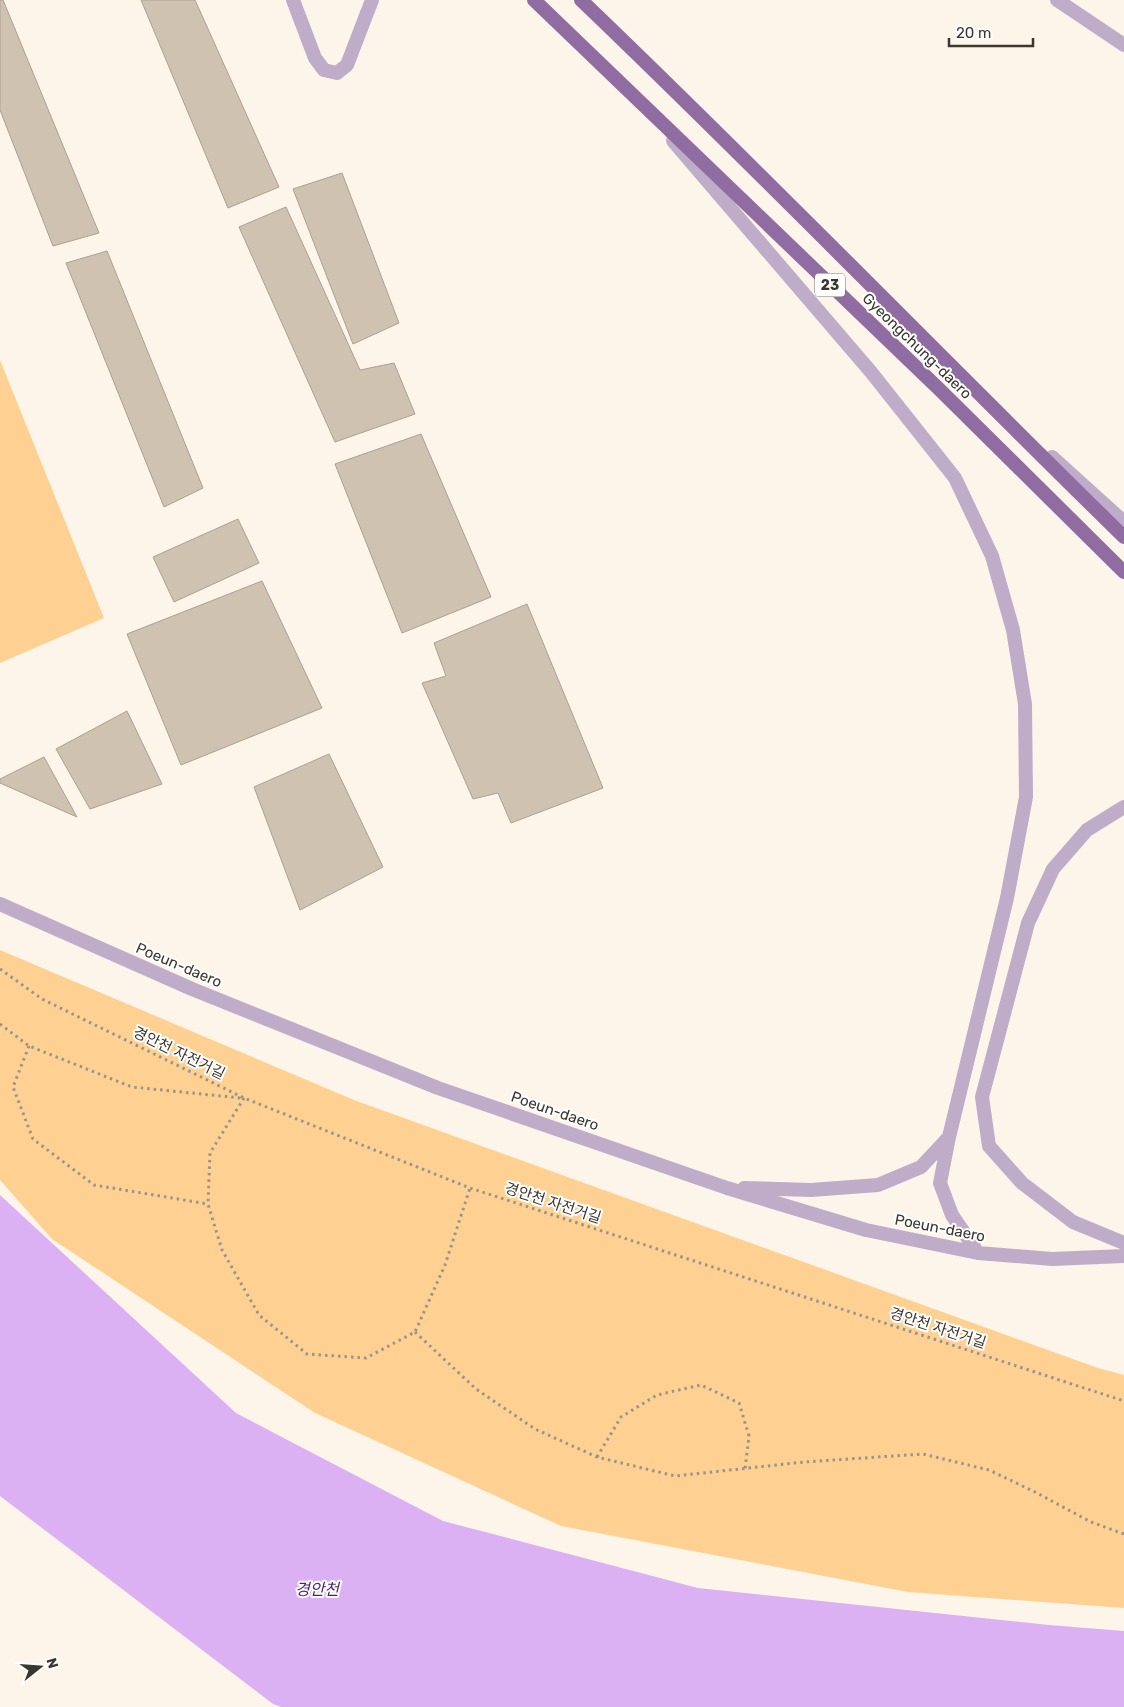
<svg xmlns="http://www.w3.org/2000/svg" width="1124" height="1707" font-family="Rubik,'Noto Sans KR',sans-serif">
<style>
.green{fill:#fed192}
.water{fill:#dbb1f3}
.building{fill:#cfc2b1;stroke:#aca08f}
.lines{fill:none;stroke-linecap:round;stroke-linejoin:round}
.path{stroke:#9a948b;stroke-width:3;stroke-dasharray:2.5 4;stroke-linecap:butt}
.minor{stroke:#bfacc9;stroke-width:14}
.tertiary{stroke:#bfacc9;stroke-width:14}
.primary{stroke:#8f6da2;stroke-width:14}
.labels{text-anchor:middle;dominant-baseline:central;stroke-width:4;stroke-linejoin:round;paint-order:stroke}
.shield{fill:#fff;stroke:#76726d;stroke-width:1}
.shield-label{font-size:14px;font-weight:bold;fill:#3b362f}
.street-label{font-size:15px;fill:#3b362f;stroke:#fff}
.water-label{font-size:16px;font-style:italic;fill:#531f6b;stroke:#fff}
</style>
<rect width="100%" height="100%" fill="#fdf5ea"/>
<!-- green -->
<path class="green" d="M0,360L104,618L0,663Z
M0,950L354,1100L1098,1368L1124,1375V1608L908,1592L561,1526L315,1413L52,1239L0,1180Z"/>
<!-- water -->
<path class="water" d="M0,1195L236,1413L443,1521L698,1588L1049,1625L1124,1631V1707H281L273,1704L0,1496Z"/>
<!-- building -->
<path class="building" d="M0,0H3L99,233L53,246L0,110Z
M141,0H195L279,187L228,208Z
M342,173L399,323L353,344L293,189Z
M286,207L360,370L394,363L415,414L335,442L239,227Z
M107,251L203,488L164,507L66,263Z
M421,434L491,597L402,633L335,464Z
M238,519L259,563L174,602L153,557Z
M262,581L322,708L181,765L127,634Z
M527,604L603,788L511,823L498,793L473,799L422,683L446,676L434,643Z
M127,711L162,784L90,809L56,749Z
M329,754L383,867L300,910L254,787Z
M44,757L77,817L0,783V779Z"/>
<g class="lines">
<!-- path -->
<path class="path" d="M0,969L42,999L244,1098L470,1188L1124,1401
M0,1024L29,1046L132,1087L241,1098
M29,1046L13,1087L33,1139L94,1185L208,1204
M244,1098L210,1153L208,1204L222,1250L259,1315L307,1354L366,1358L415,1332L445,1265L470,1188
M415,1332L476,1389L535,1429L597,1457L675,1476L804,1462L923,1454L989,1470L1035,1492L1091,1522L1124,1534
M597,1457L621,1417L657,1395L701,1385L739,1403L749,1436L745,1469"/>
<!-- minor -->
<path class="minor" d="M293,0L315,58L324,70L337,73L347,65L372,0"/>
<!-- tertiary -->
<path class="tertiary" d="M1057,0L1124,45
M673,141L871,372L955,478L992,556L1013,630L1025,704L1026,797L1007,898L949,1137L940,1183L952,1215L978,1253
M1052,457L1124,522
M1124,807L1087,830L1053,869L1028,923L982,1097L989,1146L1022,1183L1073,1222L1124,1243
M0,904L192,989L438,1088L727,1188L866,1230L978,1253L1052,1259L1124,1256
M744,1188L811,1190L878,1185L921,1167L949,1137"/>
<!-- primary -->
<path class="primary" d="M534,0L939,389L1124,572
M581,0C765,176 942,359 1124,537"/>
</g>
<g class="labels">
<!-- shield labels -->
<rect class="shield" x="815" y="273.5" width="30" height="23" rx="4"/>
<g class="shield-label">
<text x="830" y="285">23</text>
</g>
<!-- street labels -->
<g class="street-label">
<text transform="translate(917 346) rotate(44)">Gyeongchung-daero</text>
<text transform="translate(179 965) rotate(23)">Poeun-daero</text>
<text transform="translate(179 1053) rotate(26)">경안천 자전거길</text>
<text transform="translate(555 1111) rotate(19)">Poeun-daero</text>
<text transform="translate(553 1203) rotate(18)">경안천 자전거길</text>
<text transform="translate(940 1228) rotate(11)">Poeun-daero</text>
<text transform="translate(938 1328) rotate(18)">경안천 자전거길</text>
</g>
<!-- water labels -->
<g class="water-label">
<text x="317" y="1589">경안천</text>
</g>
</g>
<!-- north arrow -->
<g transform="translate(40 1667) rotate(73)" stroke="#ffffff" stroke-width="4" paint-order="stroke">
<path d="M0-4L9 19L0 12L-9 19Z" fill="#3b362f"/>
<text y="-8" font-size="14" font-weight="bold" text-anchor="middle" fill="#3b362f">N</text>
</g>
<!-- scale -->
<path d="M949 38v8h84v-8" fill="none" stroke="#3b362f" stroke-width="2.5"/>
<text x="956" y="38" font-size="15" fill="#3b362f" stroke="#ffffff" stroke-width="4" paint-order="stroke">20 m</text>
</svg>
